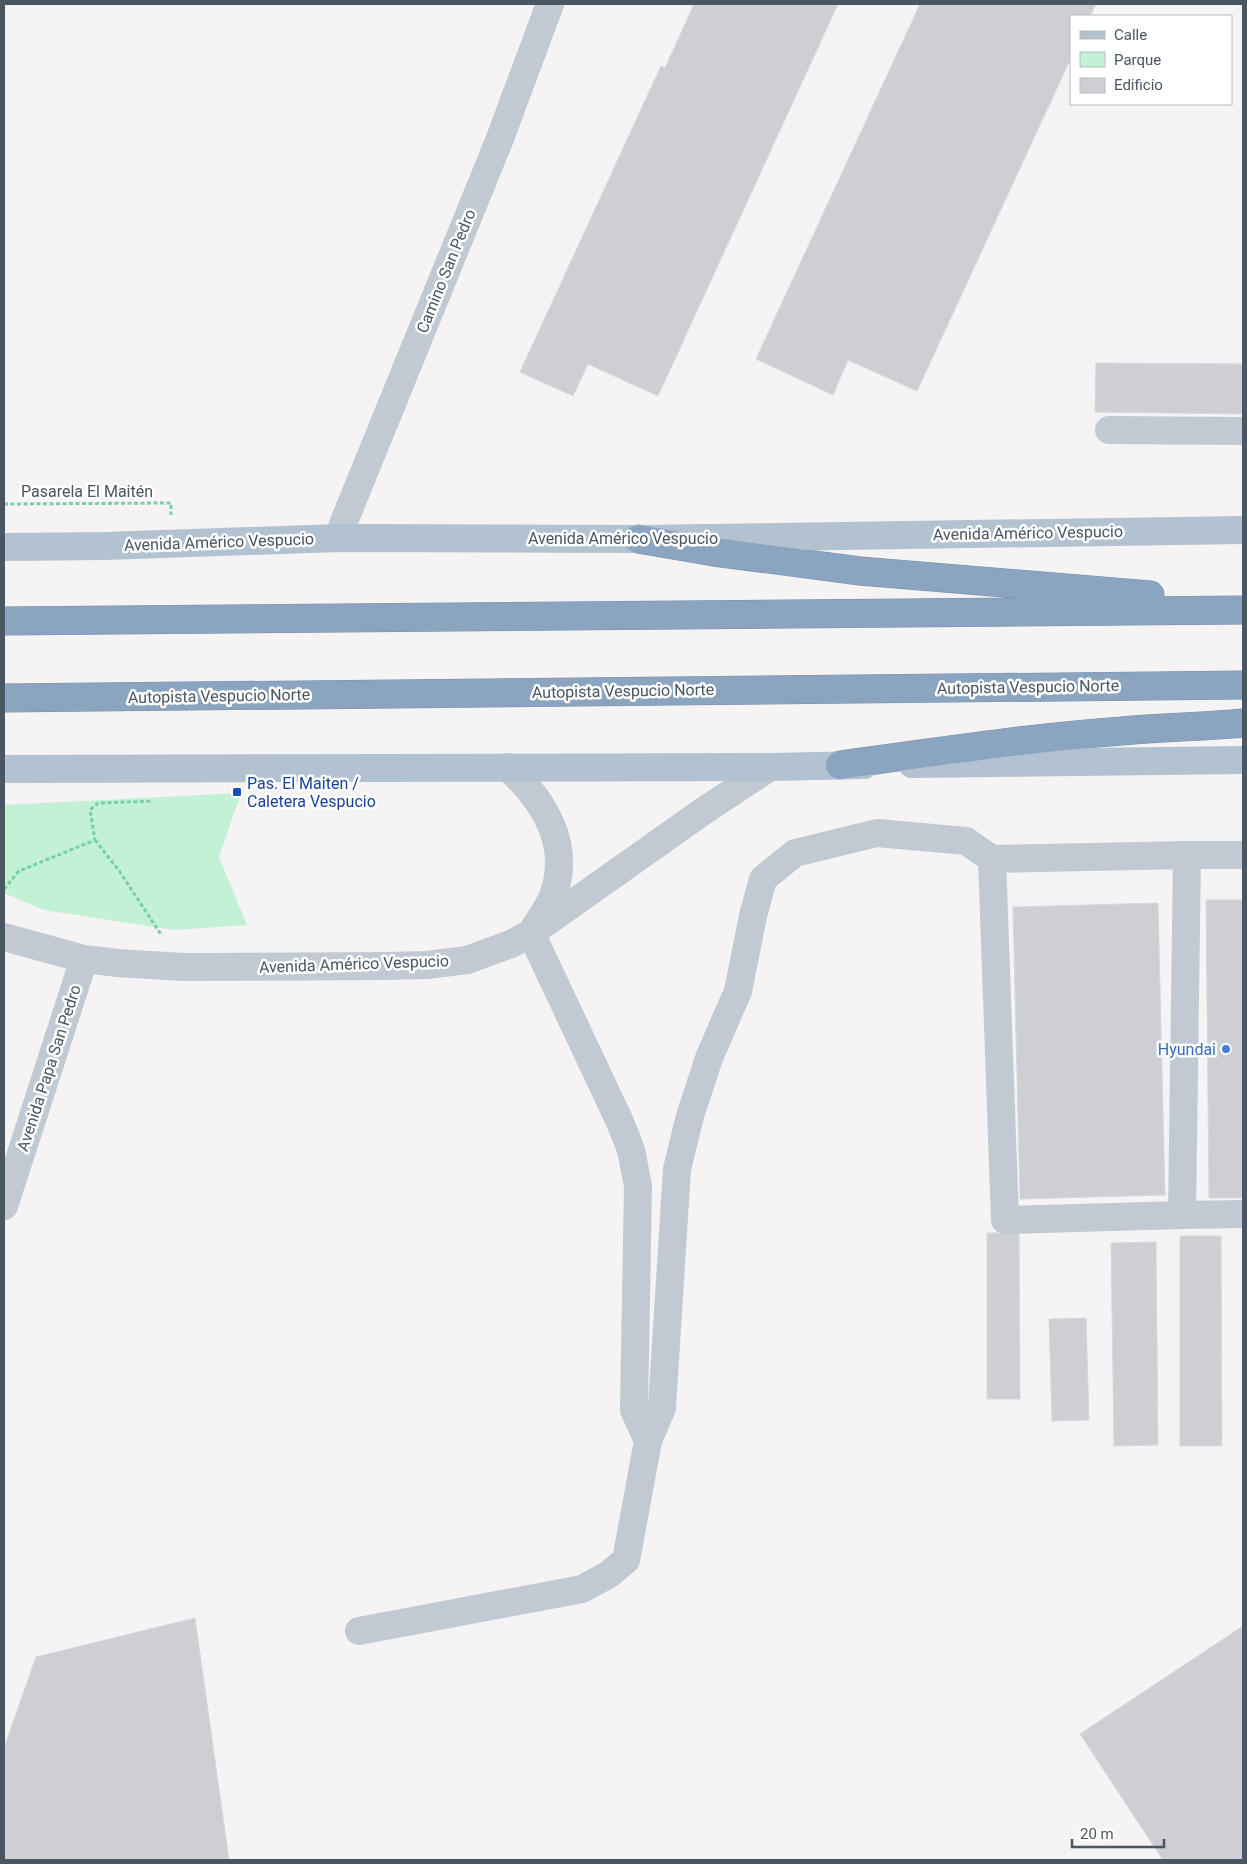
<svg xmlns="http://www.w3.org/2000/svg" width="1247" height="1864" font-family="Roboto,sans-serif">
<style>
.green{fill:#c3f1d5}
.building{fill:#cdcfd5;stroke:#d7d9de}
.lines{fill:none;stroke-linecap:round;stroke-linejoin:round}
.highway-casing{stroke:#7690ad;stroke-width:29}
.path{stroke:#7ad0a6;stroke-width:3;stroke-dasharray:4 2.5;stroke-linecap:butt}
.minor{stroke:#c1cad2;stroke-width:28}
.major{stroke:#b3c2d1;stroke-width:28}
.highway{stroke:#8ba5c1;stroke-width:28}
.transit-dot{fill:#1a4fb4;stroke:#fff;stroke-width:2}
.shop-dot{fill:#3f7fe0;stroke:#fff;stroke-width:2}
.labels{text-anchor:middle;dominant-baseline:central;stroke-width:5;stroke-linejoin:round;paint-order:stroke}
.street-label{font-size:16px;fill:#4a5661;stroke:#fff}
.transit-label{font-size:16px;fill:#164399;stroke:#fff;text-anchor:start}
.shop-label{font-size:16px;fill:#366cbe;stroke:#fff;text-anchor:end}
</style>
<rect width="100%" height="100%" fill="#f5f3f3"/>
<!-- green -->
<path class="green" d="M241,793L219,857L247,925L174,930L44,910L4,893V805Z"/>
<!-- building -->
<path class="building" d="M694,4H838L658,396L588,364L573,396L520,372L661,66L665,68Z
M920,4H1096L1090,16H1071V58L917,391L848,360L833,395L756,359Z
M1096,363L1243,364V414L1095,412Z
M1206,900H1243V1198H1209Z
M1158,903L1165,1195L1020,1199L1013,907Z
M987,1233H1019L1020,1399H987Z
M1180,1236H1221L1222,1446H1180Z
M1156,1242L1158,1445L1114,1446L1111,1243Z
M1086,1318L1089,1420L1052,1421L1049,1319Z
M195,1618L229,1860H4V1748L36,1657Z
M1243,1626V1860H1163L1080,1734Z"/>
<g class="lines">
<defs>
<path id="highway" d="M638,539L714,552L860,571L1150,595
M4,621L1243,610
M4,698L1243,685
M840,765C934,752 1028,738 1122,731C1163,727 1203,727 1243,723"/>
</defs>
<!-- highway casing -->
<use href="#highway" class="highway-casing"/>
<!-- path -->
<path class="path" d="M4,504L171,503V515
M95,840L120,872L162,936
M4,889L19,871L95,840L90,810L98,803L151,801"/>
<!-- minor -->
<path class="minor" d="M1109,430L1243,431
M339,538L343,524L499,141L550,4
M1187,855H1243
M992,859L1005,1220L1182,1215
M4,937L84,959L118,963L184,967L385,966L427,965L467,960L511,944L531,933L705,810L770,767
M4,1206L84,959
M648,1441L662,1408L677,1169L690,1116L709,1058L738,991L753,916L763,879L795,853L877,833L966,841L992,859L1187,855L1182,1215L1243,1214
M359,1631L582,1589L608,1575L626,1560L648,1441L634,1410L638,1186L631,1150L620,1122L531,933C539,920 549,908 554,893C571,843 543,799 507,767"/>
<!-- major -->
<path class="major" d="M4,547L105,546L339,538L638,539L1243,530
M912,764L1243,760
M4,769L770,767L864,765"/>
<!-- highway -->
<use href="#highway" class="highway"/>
</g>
<!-- markers -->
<rect class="transit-dot" x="232" y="787" width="10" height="10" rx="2.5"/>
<circle class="shop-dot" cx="1226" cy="1049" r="5"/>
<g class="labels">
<!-- street labels -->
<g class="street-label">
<text transform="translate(446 271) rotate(-68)">Camino San Pedro</text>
<text x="87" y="491">Pasarela El Maitén</text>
<text transform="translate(1028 533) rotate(-1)">Avenida Américo Vespucio</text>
<text x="623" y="538">Avenida Américo Vespucio</text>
<text transform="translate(219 542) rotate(-2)">Avenida Américo Vespucio</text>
<text transform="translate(1028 687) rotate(-1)">Autopista Vespucio Norte</text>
<text transform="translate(623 691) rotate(-1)">Autopista Vespucio Norte</text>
<text transform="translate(219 696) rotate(-1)">Autopista Vespucio Norte</text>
<text transform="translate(354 964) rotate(-2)">Avenida Américo Vespucio</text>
<text transform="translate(49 1068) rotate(-72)">Avenida Papa San Pedro</text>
</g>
<!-- transit labels -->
<g class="transit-label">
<text x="247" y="783">Pas. El Maiten /<tspan x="247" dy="18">Caletera Vespucio</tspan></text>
</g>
<!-- shop labels -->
<g class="shop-label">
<text x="1216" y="1049">Hyundai</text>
</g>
</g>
<!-- border -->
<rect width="1247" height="1864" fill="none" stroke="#4a5661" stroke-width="10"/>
<!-- legend -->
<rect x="1070" y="15" width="162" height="90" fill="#ffffff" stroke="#b7bbc0"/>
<rect x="1080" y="31" width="25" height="8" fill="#b3c2d1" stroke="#b7bbc0"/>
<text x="1114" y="40" font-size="15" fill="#4a5661">Calle</text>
<rect x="1080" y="52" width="25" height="15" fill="#c3f1d5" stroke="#b7bbc0"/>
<text x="1114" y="65" font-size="15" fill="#4a5661">Parque</text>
<rect x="1080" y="78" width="25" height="15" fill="#cdcfd5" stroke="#b7bbc0"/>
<text x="1114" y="90" font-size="15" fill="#4a5661">Edificio</text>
<!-- scale -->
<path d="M1072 1839v8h92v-8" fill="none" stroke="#4a5661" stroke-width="2.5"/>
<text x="1080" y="1839" font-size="15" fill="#4a5661" stroke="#ffffff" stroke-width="4" paint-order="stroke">20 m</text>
</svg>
